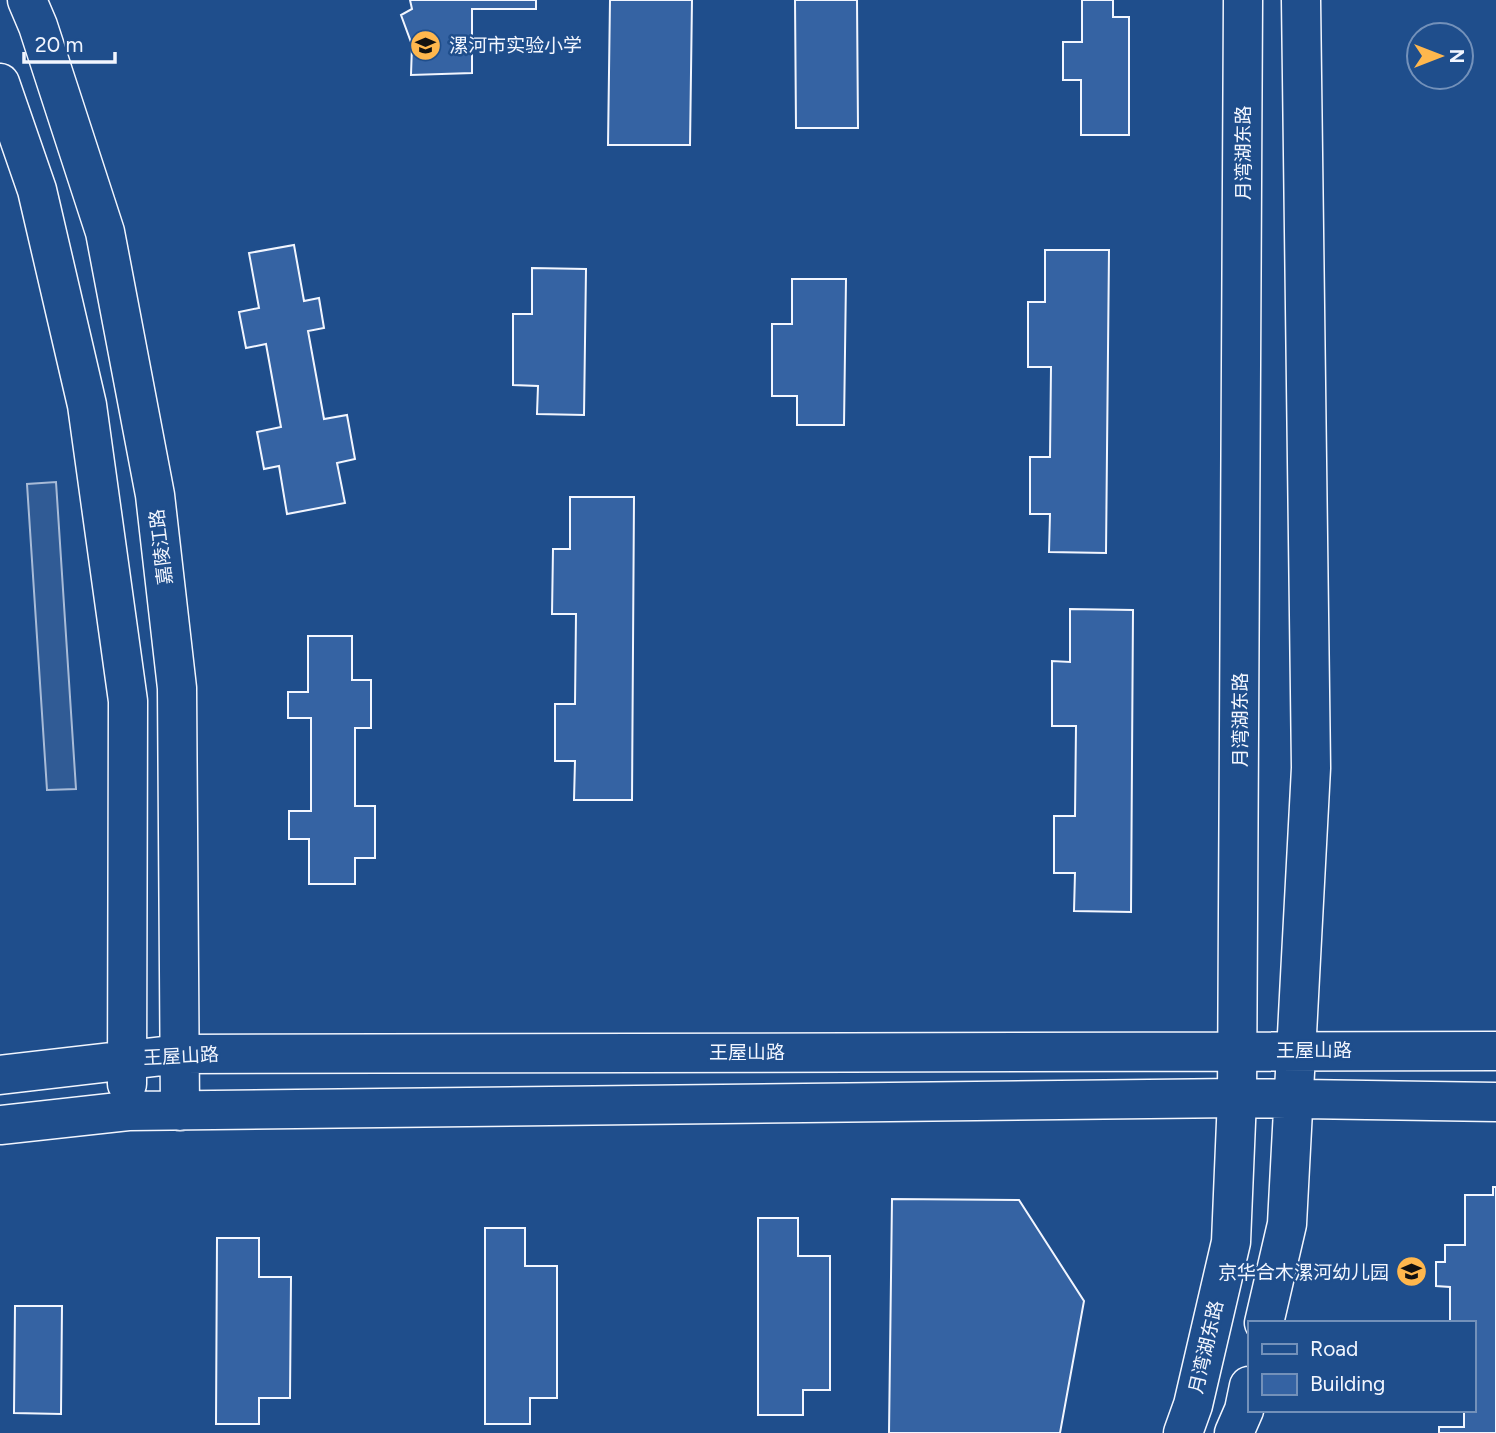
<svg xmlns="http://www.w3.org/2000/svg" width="1496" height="1433" font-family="Figtree,'Noto Sans SC',sans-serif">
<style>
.parking{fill:#305b95;stroke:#a8bbd7;stroke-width:2}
.building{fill:#3563a3;stroke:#f2f6ff;stroke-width:2}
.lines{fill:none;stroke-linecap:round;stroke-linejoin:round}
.secondary-casing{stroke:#f2f6ff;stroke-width:41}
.secondary{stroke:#1f4e8c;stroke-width:38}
.labels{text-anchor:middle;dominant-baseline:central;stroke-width:5;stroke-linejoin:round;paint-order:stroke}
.poi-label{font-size:19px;fill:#f2f6ff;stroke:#1f4e8c;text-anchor:start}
.street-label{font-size:19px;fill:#f2f6ff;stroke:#1f4e8c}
</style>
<rect width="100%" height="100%" fill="#1f4e8c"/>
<!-- parking -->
<path class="parking" d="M56,482L76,789L47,790L27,484Z"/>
<!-- building -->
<path class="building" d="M410,0H536V9H472V73L411,75L412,45L401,15L412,9Z
M610,0H692L690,145H608Z
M795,0H857L858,128H796Z
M1082,0H1113V17H1129V135H1081V80H1063V42H1082Z
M294,245L304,301L319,298L324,328L308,331L324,419L347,415L355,459L337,463L345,503L287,514L279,466L264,469L257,432L281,427L266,344L246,348L239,312L259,308L249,253Z
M1045,250H1109L1106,553L1049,552L1050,514H1030V457H1050L1051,367H1028V302H1045Z
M532,268L586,269L584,415L537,414L538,386L513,385V314H532Z
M792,279H846L844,425H797V396H772V324H792Z
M570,497H634L632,800H574L575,761H555V704H575L576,614H552L553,549H570Z
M1070,609L1133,610L1131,912L1074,911L1075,873H1054V816H1075L1076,726H1052V661L1070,662Z
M308,636H352V680H371V728H355V806H375V858H355V884H309V839H289V811H311V718H288V692H308Z
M1493,1187H1496V1433H1439V1427H1464V1412L1446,1410H1473V1323H1450V1287L1436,1286V1262H1445V1245H1465V1195H1493Z
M892,1199L1019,1200L1084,1301L1060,1433H889Z
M758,1218H798V1256H830V1390H803V1415H758Z
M485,1228H525V1266H557V1398H530V1424H485Z
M217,1238H259V1277H291L290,1398H259V1424H216Z
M15,1306H62L61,1414L14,1413Z"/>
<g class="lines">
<defs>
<path id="secondary" d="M27,0L38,26L105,232L155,495L177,688L180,1111
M0,83L37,190L87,405L128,701L127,1084
M0,1075L180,1054L1496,1051
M0,1125L128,1111L1237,1098L1496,1102
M1264,1323L1287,1224L1311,768L1301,0
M1183,1433L1193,1405L1231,1242L1237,1098L1243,0
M1234,1433L1244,1410L1249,1386"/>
</defs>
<!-- secondary casing -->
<use href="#secondary" class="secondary-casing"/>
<!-- secondary -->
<use href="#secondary" class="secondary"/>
</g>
<!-- icons -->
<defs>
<symbol id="school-disc" viewBox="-11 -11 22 22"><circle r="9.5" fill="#ffb74d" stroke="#1f4e8c"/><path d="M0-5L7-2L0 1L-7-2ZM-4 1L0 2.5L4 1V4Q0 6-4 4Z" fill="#111"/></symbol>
</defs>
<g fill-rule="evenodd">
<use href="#school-disc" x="408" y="28" width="35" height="35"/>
<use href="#school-disc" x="1394" y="1254" width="35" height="35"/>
</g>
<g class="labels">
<!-- poi labels -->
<g class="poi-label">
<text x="449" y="45">漯河市实验小学</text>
<text x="1389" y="1272" text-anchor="end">京华合木漯河幼儿园</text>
</g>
<!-- street labels -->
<g class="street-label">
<text transform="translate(1243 153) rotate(-90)">月湾湖东路</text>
<text transform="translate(161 547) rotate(-97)">嘉陵江路</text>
<text transform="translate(1240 720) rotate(-90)">月湾湖东路</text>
<text x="1314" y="1050">王屋山路</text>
<text x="747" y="1052">王屋山路</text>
<text transform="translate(181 1056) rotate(-3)">王屋山路</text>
<text transform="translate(1206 1347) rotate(-77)">月湾湖东路</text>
</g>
</g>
<!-- legend -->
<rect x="1248" y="1321" width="228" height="91" fill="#1f4e8c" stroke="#7391ba" stroke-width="2"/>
<rect x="1262" y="1344" width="35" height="10" fill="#1f4e8c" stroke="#7391ba" stroke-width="2"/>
<text x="1310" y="1356" font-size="21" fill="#f2f6ff">Road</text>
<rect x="1262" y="1374" width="35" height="21" fill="#3563a3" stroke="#7391ba" stroke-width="2"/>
<text x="1310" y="1391" font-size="21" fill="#f2f6ff">Building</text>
<!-- north arrow -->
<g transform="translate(1440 56) rotate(90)"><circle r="33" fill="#1f4e8c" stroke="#7391ba" stroke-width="2"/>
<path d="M0-5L12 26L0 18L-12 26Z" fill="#ffb74d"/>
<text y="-10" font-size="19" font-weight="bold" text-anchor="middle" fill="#f2f6ff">N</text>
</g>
<!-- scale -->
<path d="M24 52v10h91v-10" fill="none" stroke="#f2f6ff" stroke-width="3.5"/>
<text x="35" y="52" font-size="21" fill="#f2f6ff" stroke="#1f4e8c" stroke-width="5" paint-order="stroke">20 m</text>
</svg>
